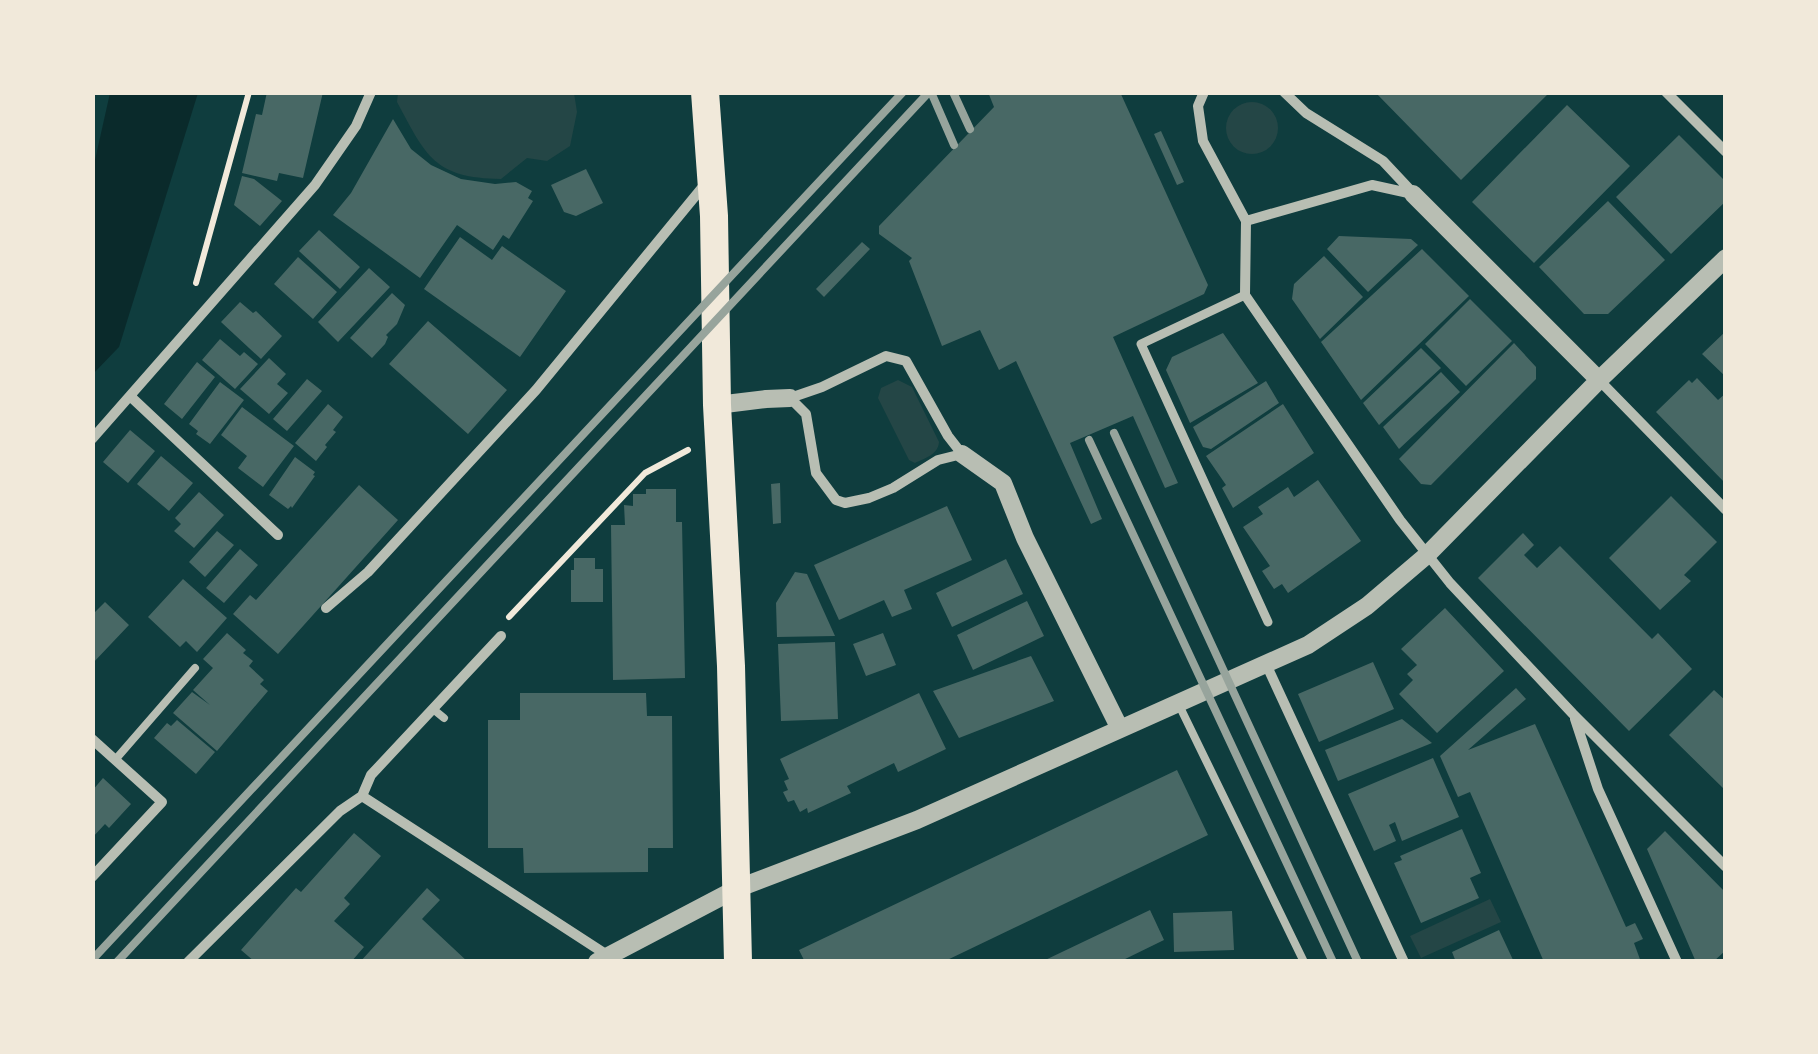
<svg xmlns="http://www.w3.org/2000/svg" width="1818" height="1054" font-family="Manrope,sans-serif">
<style>
.green{fill:#244646}
.water{fill:#0a2a2b}
.building{fill:#486865}
.lines{fill:none;stroke-linecap:round;stroke-linejoin:round}
.path{stroke:#f1e9da;stroke-width:6}
.service{stroke:#b8beb3;stroke-width:8}
.pedestrian{stroke:#b8beb3;stroke-width:9}
.minor{stroke:#b8beb3;stroke-width:10}
.tertiary{stroke:#b8beb3;stroke-width:18}
.trunk{stroke:#f1e9da;stroke-width:28}
.rail{stroke:#97a49c;stroke-width:8}
</style>
<rect width="100%" height="100%" fill="#0f3d3e"/>
<!-- green -->
<path class="green" d="M398,93H574L577,112L570,146L547,161L527,158L501,179C434,178 426,156 397,102Z
M1226 128a26 26 0 1 1 52 0a26 26 0 1 1-52 0Z
M898,380L912,387L939,442C938,455 925,458 915,463L909,460L878,398L881,388Z
M1490,899L1501,922L1421,958L1410,936Z"/>
<!-- water -->
<path class="water" d="M110,93H198L119,347L93,374V169Z"/>
<!-- building -->
<path class="building" d="M267,92H323L303,178L279,173L277,181L242,173L256,114L262,115Z
M988,92H1120L1208,285L1204,294L1113,337L1178,483L1165,488L1133,416L1070,443L1102,519L1091,524L1016,361L999,370L980,330L942,346L909,261L912,258L879,234V226L994,107Z
M1375,92H1550L1461,180Z
M1567,105L1630,166L1534,263L1472,202Z
M393,119L411,149L431,165L461,179L495,184L516,182L532,191L528,198L533,201L509,239L503,235L493,250L457,225L420,278L333,215L351,193Z
M1161,131L1184,182L1177,185L1154,134Z
M1679,135L1726,182V201L1671,254L1616,197Z
M586,169L603,203L576,216L564,212L551,185Z
M242,176L254,179L282,201L260,226L234,205Z
M1608,201L1665,260L1608,314H1584L1539,267Z
M319,230L360,267L340,289L299,251Z
M1339,236L1411,239L1418,245L1368,292L1327,249Z
M460,237L492,260L502,246L566,291L520,357L424,289Z
M862,242L870,249L824,297L816,289Z
M1422,249L1469,296L1361,400L1321,342Z
M1324,256L1363,297L1320,339L1292,299L1294,284Z
M298,257L337,292L313,319L274,284Z
M369,268L390,287L338,342L318,322Z
M392,293L405,305L397,324L386,335L388,337L385,344L372,358L350,338Z
M1470,299L1512,341L1466,386L1425,344Z
M240,302L253,313L256,311L282,336L261,359L221,322Z
M428,321L507,390L468,434L389,364Z
M1726,331V377L1702,354Z
M1223,333L1258,383L1190,423L1166,370L1172,357Z
M220,339L240,356L244,352L258,364L235,389L202,360Z
M1514,343L1536,367V379L1431,485L1421,484L1399,459Z
M1421,348L1441,368L1379,425L1363,403Z
M269,358L286,374L277,384L288,393L269,414L240,389Z
M197,362L215,377L182,419L164,404Z
M1441,372L1460,392L1399,449L1383,427Z
M1697,378L1718,400L1726,393V484L1656,412L1689,380L1692,383Z
M307,379L322,391L287,431L273,419Z
M1266,381L1279,403L1211,449L1203,447L1193,427Z
M220,382L244,400L210,444L196,434L198,431L189,424Z
M328,404L343,417L333,430L336,432L325,445L327,447L316,461L295,443Z
M1283,404L1314,453L1233,508L1222,488L1226,485L1206,456Z
M242,407L294,446L263,487L238,468L247,456L221,435Z
M130,430L155,451L128,483L103,462Z
M161,456L193,483L169,511L137,484Z
M295,457L315,472L313,475L315,476L292,508L291,506L288,509L269,495Z
M1318,480L1361,541L1288,593L1282,584L1274,589L1262,571L1270,566L1243,527L1263,514L1258,507L1288,487L1294,497Z
M780,483L781,523L773,524L771,484Z
M359,485L398,520L278,654L233,614L250,595L256,600Z
M646,489H676V522H682L685,678L613,680L611,525H625L624,505L633,506V494H646Z
M199,492L224,515L194,548L174,531L181,524L175,518Z
M1671,496L1717,542L1684,575L1691,581L1660,610L1609,558Z
M947,506L972,560L904,590L912,609L892,617L884,600L839,620L814,565Z
M217,531L234,545L205,577L189,562Z
M1523,533L1534,545L1524,555L1537,568L1560,546L1652,639L1658,633L1692,669L1629,731L1478,578Z
M240,549L258,565L224,603L206,588Z
M574,558H595V569H603V602H571V570H574Z
M1006,559L1023,594L952,627L936,593Z
M795,572L807,574L835,636L777,637L776,603Z
M183,579L227,618L197,652L186,641L180,647L148,617Z
M1027,601L1044,636L973,670L957,635Z
M105,602L129,625L92,664V615Z
M1445,608L1504,671L1437,733L1399,694L1413,680L1407,674L1417,665L1401,649Z
M227,633L246,650L243,653L253,661L249,666L264,680L260,684L268,691L217,751L173,713L192,692L210,705L193,690L213,668L203,659Z
M883,633L896,665L866,676L853,644Z
M835,642L838,719L781,721L778,644Z
M1031,656L1054,701L959,738L933,691Z
M1373,662L1394,709L1319,742L1298,694Z
M1516,688L1526,699L1468,750L1535,724L1626,927L1635,923L1643,939L1634,943L1641,962H1544L1470,792L1458,797L1440,756Z
M1714,690L1726,701V791L1669,735Z
M520,693H646L647,716H672L673,848H648V872L524,873L523,848H488V720H520Z
M919,693L946,749L898,772L894,763L847,786L851,793L808,813L807,808L800,812L794,800L788,802L783,792L788,790L784,781L789,779L780,759Z
M1402,719L1432,743L1338,781L1325,750Z
M177,720L215,752L196,774L154,738L167,723L171,726Z
M1433,758L1459,817L1402,841L1395,822L1389,825L1396,841L1374,851L1348,794Z
M1177,770L1208,835L943,962H805L799,950Z
M103,778L131,804L109,828L105,824L92,838V791Z
M1462,829L1481,873L1470,878L1479,898L1421,923L1394,863L1402,860L1400,856Z
M1665,831L1726,893V950L1713,962H1696L1647,849Z
M354,833L381,856L344,898L350,904L334,921L364,947L351,962H255L241,950L296,888L301,892Z
M427,888L440,900L422,919L468,962H360Z
M1150,910L1164,940L1119,962H1041Z
M1232,911L1234,950L1174,952L1173,913Z
M1499,930L1514,962H1456L1452,952Z"/>
<g class="lines">
<!-- path -->
<path class="path" d="M196,283L249,92
M509,617L645,473L688,450"/>
<!-- service -->
<path class="service" d="M1178,703L1304,962
M433,709L444,718
M115,760L195,668"/>
<!-- pedestrian -->
<path class="pedestrian" d="M1245,295L1141,344L1268,622"/>
<!-- minor -->
<path class="minor" d="M1204,92L1198,106L1203,141L1246,221L1245,295L1400,520L1450,583L1573,714L1726,867
M1284,92L1306,113L1383,161L1413,193
M1666,92L1726,152
M1246,221L1372,185L1413,194
M886,356L906,361L948,436L962,454L938,460L893,488L869,498L845,503L836,500L816,473L806,414L790,398L822,387Z
M1599,380L1726,510
M130,396L278,535
M92,439L315,185L356,126L371,92
M326,608L368,572L536,390L706,183
M1266,664L1404,962
M1575,719L1598,789L1677,962
M92,739L162,802L92,877
M362,796L371,775L501,636
M188,962L340,811L362,796L607,955"/>
<!-- tertiary -->
<path class="tertiary" d="M1413,194L1599,380
M717,405L766,399L790,398
M962,454L1003,483L1025,538L1120,729
M597,962L736,889L917,820L1308,645L1367,606L1427,555L1599,380L1726,258"/>
<!-- trunk -->
<path class="trunk" d="M705,92L714,216L717,405L731,666L738,962"/>
<!-- rail -->
<path class="rail" d="M931,92L954,145
M953,92L970,129
M1114,433L1358,962
M1089,440L1333,962
M92,960L903,92
M117,962L929,92"/>
</g>
<!-- border -->
<rect width="1818" height="1054" fill="none" stroke="#f1e9da" stroke-width="190"/>
</svg>
